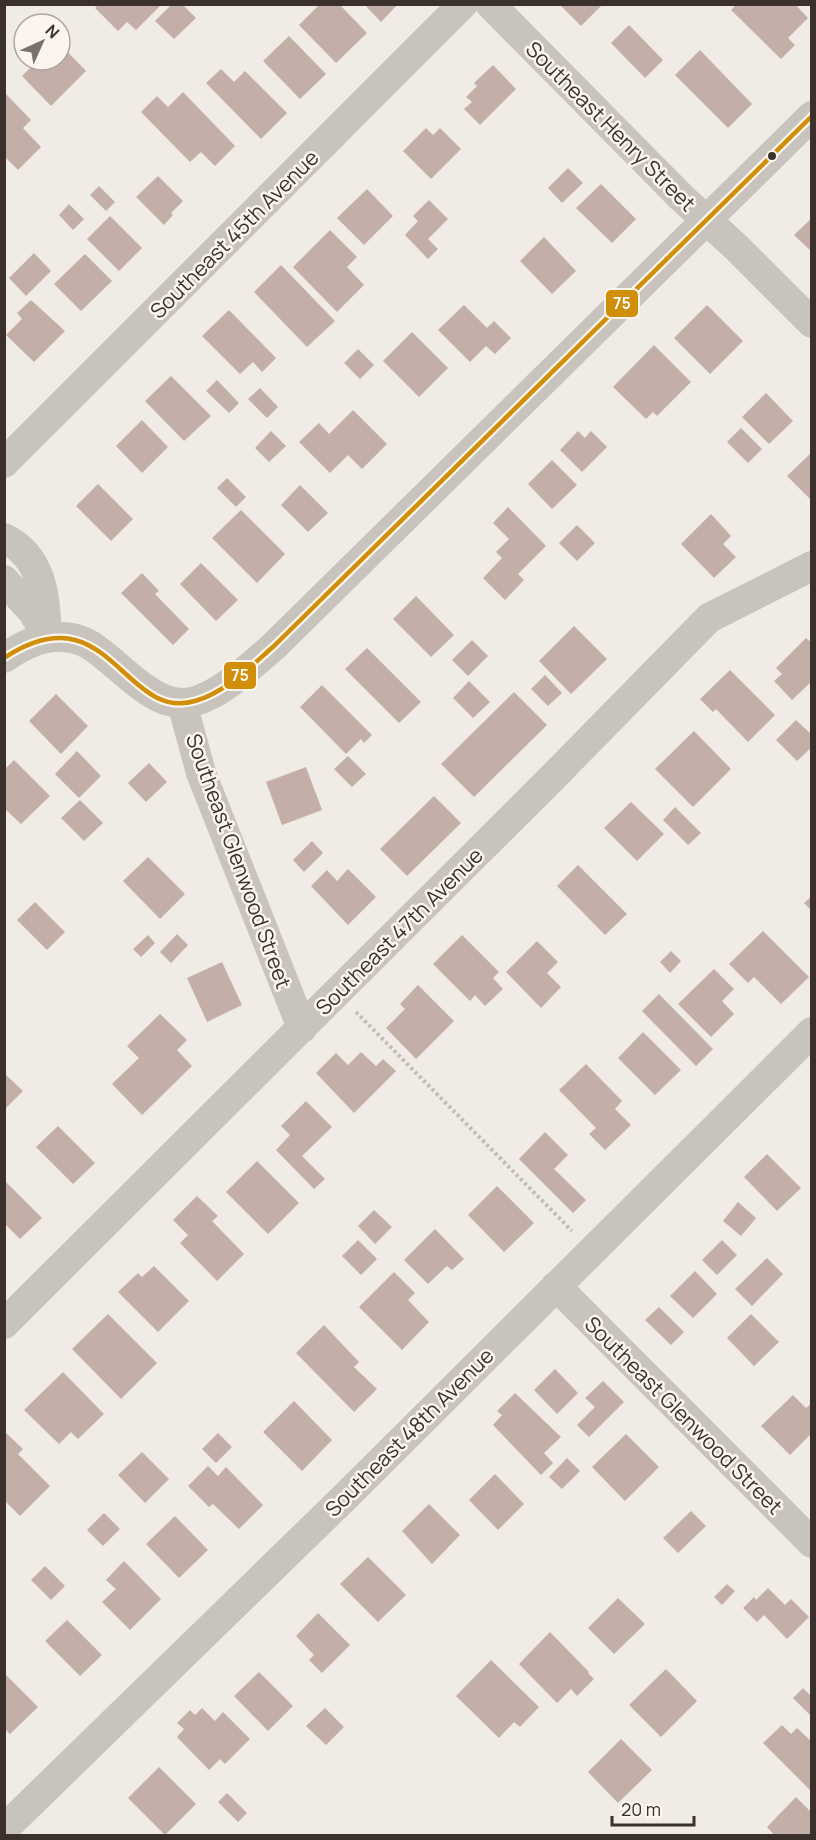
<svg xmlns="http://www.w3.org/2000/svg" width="816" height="1840" font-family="Manrope,sans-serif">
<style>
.building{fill:#c3afa7}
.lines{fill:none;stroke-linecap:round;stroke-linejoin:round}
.path{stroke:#c2bbb6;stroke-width:4;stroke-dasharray:3 3;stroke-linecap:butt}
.minor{stroke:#c9c3be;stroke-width:30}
.bus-1-casing{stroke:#fbf5ee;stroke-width:9}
.bus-1{stroke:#d18e09;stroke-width:4.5}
.bus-dot{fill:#3b302b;stroke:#fbf5ee;stroke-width:2}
.labels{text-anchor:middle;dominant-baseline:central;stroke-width:5;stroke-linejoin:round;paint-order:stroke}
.street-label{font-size:21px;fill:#3b302b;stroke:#fbf5ee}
.line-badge{stroke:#fbf5ee;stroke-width:2}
.badge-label{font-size:16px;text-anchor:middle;font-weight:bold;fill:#fff}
</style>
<rect width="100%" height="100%" fill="#f0ebe5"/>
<!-- building -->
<path class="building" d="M99,4H162L136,30L127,22L118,31L95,8Z
M172,4H182L196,18L174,39L155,21Z
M320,4H339L367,33L336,63L299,25Z
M364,4H398L381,22Z
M737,4H795L808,18L788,38L795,45L781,59L731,10Z
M560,5H602L581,26Z
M629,25L663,60L645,78L611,43Z
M289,36L326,74L300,99L263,61Z
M60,44L86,71L51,106L22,76L38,60H60Z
M700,50L752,104L728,128L675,75Z
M493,65L516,89L480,125L464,109L472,102L466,97L477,86L474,83Z
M221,69L234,82L245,71L287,113L261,139L206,83Z
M183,92L235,146L215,166L201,152L190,162L141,112L157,96L168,107Z
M6,94L31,120L23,128L41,147L18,170L4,156Z
M426,128L433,135L440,128L461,149L431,179L403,151Z
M568,168L583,183L562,203L548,188Z
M158,176L183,201L171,213L173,215L164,225L136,197Z
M601,184L636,219L612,243L576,208Z
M99,186L115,202L106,211L90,195Z
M367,189L393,216L364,245L337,218Z
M429,200L448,219L428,239L438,249L428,259L405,235L418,221L413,216Z
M69,204L84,219L73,230L59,215Z
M110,216L142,248L119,271L87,239Z
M812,218V252L794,235Z
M330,230L357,257L347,267L364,285L337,312L293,267Z
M544,237L576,271L552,294L520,261Z
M34,253L51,271L26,296L9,278Z
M85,254L112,281L81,311L54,284Z
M281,265L335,321L307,347L254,292Z
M31,300L65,331L34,362L6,335L22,319L17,313Z
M464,305L487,328L494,321L511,338L495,354L486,346L470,362L438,330Z
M707,305L743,341L710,374L674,338Z
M229,310L276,358L262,372L253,362L240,374L202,336Z
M412,332L448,368L419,397L383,361Z
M654,345L691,382L657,416L653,412L646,419L613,387Z
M358,349L374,365L360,379L344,363Z
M171,376L211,416L184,441L145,401Z
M217,380L239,403L229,413L206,391Z
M260,388L278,407L267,418L248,399Z
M766,393L793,421L769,444L742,417Z
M353,410L387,444L362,469L348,455L330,473L299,442L319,423L329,434Z
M142,420L168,447L142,473L116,446Z
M741,428L762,449L748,463L727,442Z
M271,431L286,446L269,462L255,448Z
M578,431L585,438L591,431L607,447L582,472L560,450Z
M812,452V501L787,476Z
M552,460L577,485L552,509L528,484Z
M227,478L246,497L236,507L217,488Z
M98,484L133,519L111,541L76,506Z
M300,485L328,513L308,532L281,505Z
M508,507L546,546L518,574L524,580L505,600L483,578L502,558L496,552L509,539L493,523Z
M241,510L285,554L257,583L212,538Z
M711,514L731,536L723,544L736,557L714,578L681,544Z
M577,525L595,543L577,561L559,543Z
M201,563L238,600L216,621L180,584Z
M142,573L159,591L155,594L189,629L173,645L121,593Z
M416,596L454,635L431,657L393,619Z
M574,626L607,659L571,694L539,661Z
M806,638L812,643V681L792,700L774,681L782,674L776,668Z
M472,640L488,656L468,676L452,660Z
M367,648L421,702L399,723L345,669Z
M730,670L775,715L748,742L716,709L713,712L700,699Z
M545,675L562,693L548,706L531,689Z
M469,681L490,702L473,718L453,698Z
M322,685L372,735L364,743L361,739L346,754L300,707Z
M514,692L547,725L474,797L441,764Z
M56,694L88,726L61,754L29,721Z
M796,720L812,735V747L797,761L776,740Z
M694,731L731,769L693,807L655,769Z
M77,751L101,776L79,798L55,774Z
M348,756L366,774L352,787L334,769Z
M14,760L50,796L21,824L4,808V770Z
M149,763L167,782L146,802L128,783Z
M306,767L322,810L282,825L266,782Z
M434,796L461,823L407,876L380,849Z
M80,800L103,823L84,841L61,818Z
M631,802L664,834L637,861L604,828Z
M675,807L701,833L688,845L663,820Z
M312,841L323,853L304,872L293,860Z
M148,857L185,894L160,919L123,881Z
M578,865L627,914L605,935L557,886Z
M348,869L376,897L348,925L311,886L327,870L337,881Z
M812,896V911L804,903Z
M35,902L65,932L47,950L17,920Z
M763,931L809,977L781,1004L754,977L748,983L729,964Z
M177,934L188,945L171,963L160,952Z
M148,935L155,943L141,957L133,949Z
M462,935L499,972L493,978L503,989L485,1006L475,995L470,1001L433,964Z
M537,941L558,962L547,973L561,987L541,1008L506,972Z
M671,951L681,961L670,973L660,962Z
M222,962L242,1005L207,1022L187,978Z
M714,969L734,989L722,1001L734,1014L711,1037L678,1004Z
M418,985L454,1021L416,1059L386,1028L405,1009L400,1004Z
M659,994L713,1049L696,1066L642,1011Z
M160,1014L187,1040L177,1050L192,1066L142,1115L112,1084L139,1058L127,1046Z
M643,1032L681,1070L655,1095L618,1058Z
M361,1052L376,1066L383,1059L396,1071L354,1113L316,1073L336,1053L348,1065Z
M586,1064L622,1101L615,1109L631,1125L605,1150L589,1134L596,1128L559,1090Z
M4,1073L23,1091L4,1110Z
M306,1101L332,1127L302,1156L325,1179L314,1189L276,1150L290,1135L281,1126Z
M58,1126L95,1163L73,1184L36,1147Z
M545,1132L568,1155L554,1169L586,1200L573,1213L519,1159Z
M767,1154L801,1188L777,1211L744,1177Z
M257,1161L299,1203L268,1234L226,1192Z
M4,1180L42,1218L20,1239L4,1223Z
M497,1186L534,1223L504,1252L468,1215Z
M197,1196L218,1216L212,1221L244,1254L217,1281L180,1243L188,1235L173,1220Z
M738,1202L756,1218L741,1236L723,1221Z
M374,1210L392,1227L375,1244L358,1226Z
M435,1229L464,1259L452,1270L447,1266L428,1284L404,1260Z
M358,1240L377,1259L361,1275L342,1256Z
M722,1240L737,1255L717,1275L702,1260Z
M767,1258L783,1274L752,1306L735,1289Z
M154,1266L189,1301L158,1332L118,1292L138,1273L142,1277Z
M695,1271L717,1294L693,1318L670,1296Z
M394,1272L415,1293L408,1300L429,1322L402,1350L359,1307Z
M659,1307L684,1332L671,1345L645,1320Z
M108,1314L157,1363L121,1399L72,1349Z
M751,1314L779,1342L754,1366L727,1338Z
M324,1325L359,1362L354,1367L377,1389L354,1412L296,1353Z
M555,1369L578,1393L557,1414L534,1390Z
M63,1372L104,1414L78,1439L71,1432L59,1444L24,1410Z
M603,1381L624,1402L589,1437L577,1425L595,1407L585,1398Z
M515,1393L561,1437L544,1453L553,1463L541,1475L493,1425L502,1415L497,1411Z
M793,1395L806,1408L812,1403V1433L790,1455L761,1426Z
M294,1401L332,1440L302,1471L263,1432Z
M4,1431L23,1449L18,1454L50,1486L20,1516L4,1500Z
M218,1433L232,1447L216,1463L202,1449Z
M626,1434L659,1467L625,1501L592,1467Z
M142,1452L169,1479L145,1503L118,1475Z
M567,1458L580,1471L562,1489L549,1477Z
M208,1466L218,1476L226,1467L263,1505L239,1529L213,1504L209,1507L188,1486Z
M495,1474L524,1504L498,1530L469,1500Z
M429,1504L460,1535L432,1564L402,1531Z
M691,1511L706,1526L678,1553L663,1538Z
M104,1513L120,1529L103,1546L87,1530Z
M175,1516L208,1550L179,1578L146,1544Z
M368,1557L406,1595L378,1622L340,1584Z
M124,1561L161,1599L130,1630L102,1602L116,1589L106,1580Z
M45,1566L65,1586L51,1600L31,1580Z
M727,1584L735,1591L722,1605L714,1597Z
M768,1588L785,1605L791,1599L809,1617L787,1639L764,1615L757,1622L743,1608L754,1597L756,1600Z
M618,1598L645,1624L614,1654L588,1628Z
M318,1613L350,1645L322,1673L309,1660L314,1655L296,1636Z
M67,1620L102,1655L80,1676L45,1641Z
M550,1632L589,1672L588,1673L594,1679L577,1696L571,1689L557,1703L519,1664Z
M491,1660L539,1707L520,1727L514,1722L499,1738L456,1696Z
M666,1669L697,1701L661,1737L629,1705Z
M259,1672L293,1706L268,1731L234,1696Z
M4,1673L38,1707L10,1734L4,1728Z
M803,1688L812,1697V1717L793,1698Z
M202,1708L215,1721L223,1712L250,1739L225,1764L220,1759L209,1770L177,1737L184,1729L177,1723L190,1710L195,1715Z
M325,1708L344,1727L326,1745L306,1726Z
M782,1725L791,1734L797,1728L812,1742V1792L763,1743Z
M621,1739L652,1770L618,1803L588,1772Z
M159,1767L196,1804L165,1835L128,1798Z
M227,1793L247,1813L238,1822L218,1802Z
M796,1797L812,1813V1836H775L767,1827Z"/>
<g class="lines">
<!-- path -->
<path class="path" d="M356,1012L572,1231"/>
<!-- minor -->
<path class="minor" d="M490,4L682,198L735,246L812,323
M4,463L463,4
M4,538C44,558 45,598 47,637
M4,580L33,612L46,634
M4,658C29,640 61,628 90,645C109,657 125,675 144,688C155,696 168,703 182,703C213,703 252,665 274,646L812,116
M182,703L201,773L302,1028
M556,1286L812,1543
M4,1324L552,778L709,618L812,566
M4,1829L347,1495L812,1032"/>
<defs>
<path id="bus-1" d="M4,658C109,589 123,722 195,701C226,692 251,666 274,646L812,116"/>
</defs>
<!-- bus-1 casing -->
<use href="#bus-1" class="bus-1-casing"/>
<!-- bus-1 -->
<use href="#bus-1" class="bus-1"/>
</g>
<!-- markers -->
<circle class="bus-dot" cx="772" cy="156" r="5"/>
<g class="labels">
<!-- street labels -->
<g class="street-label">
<text transform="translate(611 126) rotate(45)">Southeast Henry Street</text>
<text transform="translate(234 234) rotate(-45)">Southeast 45th Avenue</text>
<text transform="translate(239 861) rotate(70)">Southeast Glenwood Street</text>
<text transform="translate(399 931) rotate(-45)">Southeast 47th Avenue</text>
<text transform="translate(684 1415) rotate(45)">Southeast Glenwood Street</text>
<text transform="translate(409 1432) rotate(-45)">Southeast 48th Avenue</text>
</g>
</g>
<g class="line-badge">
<rect x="605" y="289" width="34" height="29" rx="6" fill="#d18e09"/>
<rect x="223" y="661" width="34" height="29" rx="6" fill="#d18e09"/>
</g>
<g class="badge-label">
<text x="622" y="309">75</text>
<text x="240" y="681">75</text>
</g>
<!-- border -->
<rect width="816" height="1840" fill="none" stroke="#3b302b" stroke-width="12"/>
<!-- north arrow -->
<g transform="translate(42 42) rotate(45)"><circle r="28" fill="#fbf5ee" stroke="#aea6a0" stroke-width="1.5"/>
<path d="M0-4.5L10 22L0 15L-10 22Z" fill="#7a716c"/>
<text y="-9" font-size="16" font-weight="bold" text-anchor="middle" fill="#3b302b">N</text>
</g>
<!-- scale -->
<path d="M612 1816v9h82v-9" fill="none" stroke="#3b302b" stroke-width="3"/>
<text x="621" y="1816" font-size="18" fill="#3b302b" stroke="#fbf5ee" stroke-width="4.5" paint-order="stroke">20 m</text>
</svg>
